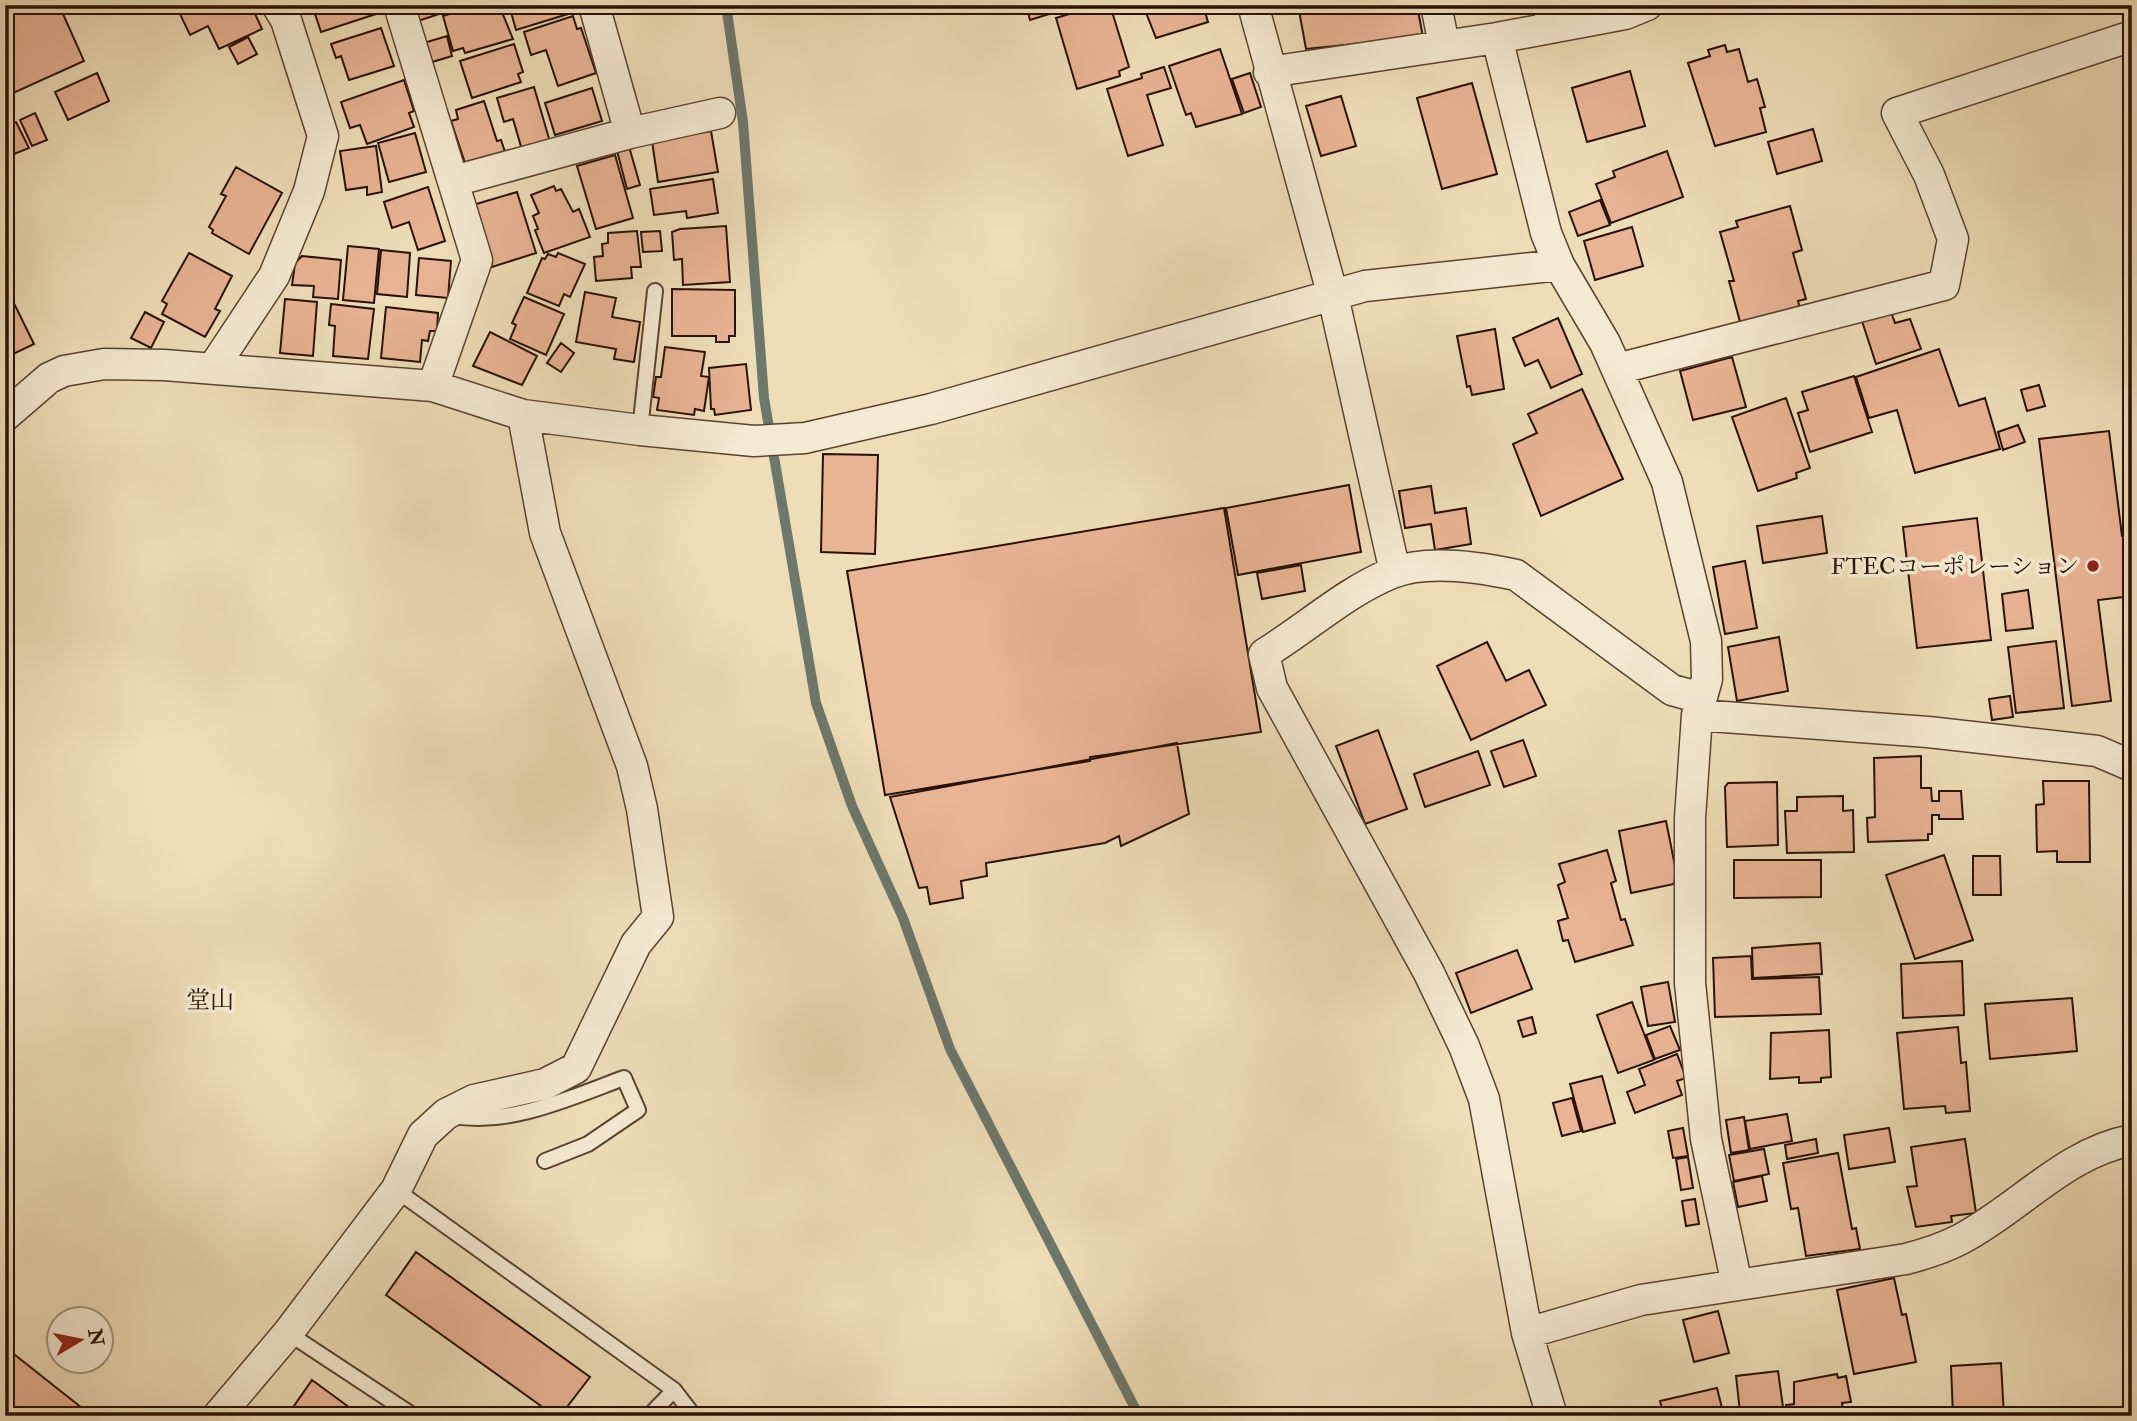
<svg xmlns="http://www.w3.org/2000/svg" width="2137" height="1421" font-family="'IM FELL Double Pica','Noto Serif JP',serif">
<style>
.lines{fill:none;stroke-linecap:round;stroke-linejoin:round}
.stream{stroke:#6c786b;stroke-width:10}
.building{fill:#e9b495;stroke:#291103;stroke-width:2}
.lane-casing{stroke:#5a4430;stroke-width:18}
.street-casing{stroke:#5a4430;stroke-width:33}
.lane{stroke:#f4ead1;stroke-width:14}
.street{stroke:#f4ead1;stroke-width:30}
.poi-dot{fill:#8f2418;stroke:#f4ead1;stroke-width:2.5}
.labels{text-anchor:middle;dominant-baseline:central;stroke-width:7;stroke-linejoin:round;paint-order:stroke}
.poi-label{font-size:23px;fill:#291103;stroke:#f4ead1;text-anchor:end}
.neighbourhood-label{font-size:24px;fill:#291103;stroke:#f4ead1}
</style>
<rect width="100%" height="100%" fill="#eedeb8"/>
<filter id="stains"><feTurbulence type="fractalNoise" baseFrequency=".00286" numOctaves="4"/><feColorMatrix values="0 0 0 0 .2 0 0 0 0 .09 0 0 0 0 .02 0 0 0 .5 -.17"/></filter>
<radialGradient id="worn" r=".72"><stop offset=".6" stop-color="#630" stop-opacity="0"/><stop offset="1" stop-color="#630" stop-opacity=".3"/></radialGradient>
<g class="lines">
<!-- stream -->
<path class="stream" d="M726,5L743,122L764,398L816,703L852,806L903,918L950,1049L1139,1416"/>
</g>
<!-- building -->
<path class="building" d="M5,5H59L84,61L11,94L5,81Z
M187,5H251L262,29L219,49L208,26L190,35L178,10Z
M312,5H376L379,13L321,32Z
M413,5H440L442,13L418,21Z
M442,5H469L443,10Z
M478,5H499L513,39L465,53L463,48L453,51L443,16Z
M509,5H576L578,11L516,30Z
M1026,5H1078L1030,20Z
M1099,5H1110L1129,67L1119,71L1120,76L1077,89L1056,18Z
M1143,5H1203L1208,22L1156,38Z
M1298,5H1417L1423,37L1306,49Z
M1491,5H1517V7L1492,12Z
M573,16L577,29L581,28L596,73L558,86L546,50L531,55L524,32Z
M381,28L394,66L349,80L341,56L336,58L331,44Z
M447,36L452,56L429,63L424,43Z
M248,37L257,54L238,64L229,47Z
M514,44L523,72L518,74L521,82L472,98L460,61Z
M1725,45L1727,52L1739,49L1748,82L1757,79L1765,107L1760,108L1766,132L1715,146L1688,63L1710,56L1708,50Z
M1220,49L1242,114L1196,127L1191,113L1186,115L1169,66Z
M1164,67L1171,88L1147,95L1163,145L1128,156L1107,89L1142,78L1141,74Z
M1630,71L1645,126L1587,142L1572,88Z
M97,73L109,101L68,120L55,92Z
M1250,73L1261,107L1244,113L1232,79Z
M404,80L414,111L409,113L414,127L367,144L360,125L350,128L341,102Z
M1472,83L1497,174L1442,189L1417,98Z
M534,87L550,142L522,150L513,119L504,122L497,98Z
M592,88L602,121L555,135L545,103Z
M1341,96L1356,146L1321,156L1306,106Z
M484,101L497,141L501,140L505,152L466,166L451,121L458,119L456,110Z
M35,113L47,140L32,146L20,120Z
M16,122L29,148L14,154L5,136V127Z
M1813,129L1822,161L1777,174L1768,142Z
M711,131L718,172L658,182L652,141Z
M415,133L426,172L389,182L378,143Z
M628,143L640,185L627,189L616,147Z
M376,146L382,192L367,195V187L346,190L340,151Z
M1667,151L1683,197L1611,223L1596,184L1615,177L1613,171Z
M615,155L633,218L596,229L577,166Z
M236,167L282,193L249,254L212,233L213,230L209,227L226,196L221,194Z
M713,179L718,213L687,218L686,211L654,215L650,189Z
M554,186L556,191L561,189L573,212L579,209L590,237L544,253L535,230L538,229L533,216L539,213L531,195Z
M428,187L445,241L418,250L409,222L392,228L384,202Z
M517,192L536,253L492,267L473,205Z
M1600,200L1610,225L1578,236L1569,212Z
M1790,206L1802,250L1793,253L1806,299L1798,301L1802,317L1743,333L1729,281H1734L1720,232L1738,227L1736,221Z
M726,226L730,282L683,285L682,259L674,260L672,232L680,229Z
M1632,227L1643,266L1595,280L1584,241Z
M637,231L641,267H631L632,278L596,281L594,257L603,256L602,244L608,243V233Z
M660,231L662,251L643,252L641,232Z
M348,246L379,249L374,303L343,300Z
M381,250L410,253L407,297L377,294Z
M189,253L232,276L215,309L220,311L205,337L162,314L167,304L162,301Z
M558,253L585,264L570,297L564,294L559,306L527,293L542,258L545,259L548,254L556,257Z
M302,256L341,260L338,299L313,297L314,286L292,285L295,263Z
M419,258L451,261L448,298L416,295Z
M5,285L34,344L5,358Z
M672,289L735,290V336H729V342H716V336H672Z
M585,292L616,298L612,317L640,322L634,362L614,359L616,349L576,342Z
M524,297L564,314L546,355L510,339L516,325L512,323Z
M285,299L317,302L313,356L280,353Z
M331,304L374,309L368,359L333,356L335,326L329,325Z
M386,307L438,313L437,331H430L428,341L422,340L420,362L381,358Z
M145,312L164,322L151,348L131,338Z
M1891,312L1895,323L1910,319L1921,349L1876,364L1862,321Z
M1558,318L1582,374L1551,388L1538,360L1525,366L1513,338Z
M1495,329L1504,389L1472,395L1470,386L1467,387L1457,336Z
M490,332L537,356L522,385L473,366Z
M561,343L574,353L561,372L547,363Z
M665,347L705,352L701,376L709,377L704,411L695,409L694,415L657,410L659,398L653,397L656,377H661Z
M1939,349L1959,406L1985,398L2000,449L1915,473L1897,410L1869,418L1856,377Z
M1732,357L1746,407L1693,420L1680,371Z
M746,364L751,410L715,415L714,409H711L709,368Z
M1854,376L1872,432L1810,452L1798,413L1808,410L1802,392Z
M2039,385L2045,406L2027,411L2021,390Z
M1582,389L1623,479L1541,516L1513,444L1537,433L1528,414Z
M1786,398L1810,468L1796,473L1797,478L1758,491L1732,417Z
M2018,425L2025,442L2003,450L1998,432Z
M2109,431L2122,536L2132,535V596L2098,600L2111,701L2072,706L2039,439Z
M823,454L878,455L875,554L821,552Z
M1349,485L1361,552L1238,575L1226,508Z
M1431,486L1435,513L1466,508L1471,544L1435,550L1431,524L1405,528L1399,491Z
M1224,508L1261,732L1090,757V761L885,795L847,571Z
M1822,516L1827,553L1763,563L1757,526Z
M1977,518L1991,640L1917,648L1903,527Z
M1745,561L1757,628L1725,634L1713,567Z
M1301,565L1305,591L1262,599L1257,573Z
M2028,590L2033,628L2006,631L2002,594Z
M1779,637L1788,691L1737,701L1728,647Z
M2056,641L2064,708L2016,713L2008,647Z
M1487,642L1506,681L1529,670L1546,705L1471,740L1437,666Z
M2010,696L2013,717L1992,720L1989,699Z
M1378,730L1407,809L1365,824L1336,746Z
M1523,740L1536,776L1504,787L1491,751Z
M1177,743L1189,814L1121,846L1119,836L1105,843L986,863L987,876L961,881L963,898L930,904L927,887L919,888L890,797Z
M1478,751L1490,785L1425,807L1414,774Z
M1921,756V788H1931L1932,801H1939V791H1961L1963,819H1939V815H1932V834H1928V840L1868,842L1867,818L1875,817L1874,758Z
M2043,781H2089L2090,862H2057V851L2037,852L2036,805L2044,804Z
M1777,782L1778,845L1727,847L1725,787L1728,783Z
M1843,796V811L1853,810L1854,852L1787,853L1785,811H1797V797Z
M1666,821L1676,871L1674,884L1631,893L1619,831Z
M1607,850L1616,881L1611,883L1621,920L1625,919L1633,945L1575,962L1568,940L1563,941L1558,921L1568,918L1558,885L1565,882L1559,864Z
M1944,855L1973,940L1915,959L1886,875Z
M1973,856H2000L2001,895H1973Z
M1734,860H1821V897L1734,898Z
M1820,943L1822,974L1753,978L1752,948Z
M1517,950L1532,989L1471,1013L1456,973Z
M1751,956L1752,979L1819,977L1821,1014L1715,1017L1713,958Z
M1962,961L1964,1015L1903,1018L1901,964Z
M1668,982L1675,1022L1648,1026L1641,987Z
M2072,998L2077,1051L1990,1059L1985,1004Z
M1632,1002L1654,1060L1618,1073L1597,1015Z
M1532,1017L1536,1033L1523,1037L1518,1021Z
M1670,1026L1680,1050L1655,1059L1646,1035Z
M1958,1027L1961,1063L1966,1062L1970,1111L1946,1113L1945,1106L1904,1109L1897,1033Z
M1829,1030L1831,1077L1821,1078V1082L1799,1083V1077L1770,1079L1771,1033Z
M1677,1054L1686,1078L1677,1081L1682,1095L1635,1113L1627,1092L1645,1085L1639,1069Z
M1602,1076L1615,1123L1583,1132L1570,1084Z
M1572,1098L1581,1131L1562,1136L1553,1103Z
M1787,1114L1792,1141L1750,1149L1745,1121Z
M1744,1117L1749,1150L1731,1153L1726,1120Z
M1683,1128L1688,1156L1673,1158L1668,1131Z
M1889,1128L1895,1162L1849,1169L1844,1135Z
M1816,1139L1818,1153L1787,1159L1785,1145Z
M1965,1139L1976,1213L1951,1216L1952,1222L1916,1227L1907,1187L1917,1186L1911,1147Z
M1764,1149L1769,1174L1734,1181L1729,1155Z
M1838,1153L1852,1229L1856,1228L1860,1249L1806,1256L1798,1208L1791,1209L1783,1163Z
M1688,1157L1693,1188L1681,1190L1676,1159Z
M1762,1176L1767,1201L1738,1207L1733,1182Z
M1695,1199L1699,1224L1686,1226L1682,1201Z
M416,1252L590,1377L560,1416H555L386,1295Z
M1894,1278L1902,1315L1906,1314L1916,1362L1854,1374L1837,1290Z
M1718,1311L1729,1353L1694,1362L1683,1320Z
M5,1347L92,1416L5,1414Z
M2001,1363L2004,1416H1953L1951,1366Z
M1778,1371L1783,1407L1740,1412L1736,1376Z
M1837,1374L1838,1378L1846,1376L1851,1402L1842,1403L1844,1416H1788L1786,1405L1794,1404V1382Z
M312,1380L361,1416H287Z
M1717,1388L1724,1416H1664L1660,1401Z"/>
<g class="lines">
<defs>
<path id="lane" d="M1540,5L1545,29
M640,430L655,291
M454,1116C510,1126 572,1097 624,1078L638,1110L588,1144L545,1161
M396,1190L674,1390L694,1416
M288,1333L414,1416
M649,1416L674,1390"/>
<path id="street" d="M399,5L477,260L433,386
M594,5L630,133
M1253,5L1333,296L1395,572
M1436,5L1444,45
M1497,38L1546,233L1559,265L1605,343L1667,482L1706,641L1707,679L1697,715L1690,818V983L1706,1139L1737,1285
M1269,72L1497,38L1625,14L1647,5
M454,181L630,133L720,113
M213,368L274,276L309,191L323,136L286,20L277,5
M1617,369L1944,285L1953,239L1929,175L1897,113L2132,36
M5,416L49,378L64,371L104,364L164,365L433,386L523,415L640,430L754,441L805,438L931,409L1365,286L1559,265
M1697,715L1928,732L2097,751L2132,766
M1527,1333L1641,1300L1906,1259C1925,1254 1944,1248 1961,1239C2020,1208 2064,1153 2132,1140
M218,1416L288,1333L396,1190L423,1135L446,1114L474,1100L545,1084L576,1068L636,944L658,917L642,809L632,766L545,533L523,415
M1552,1416L1527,1333L1484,1099L1464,1046L1429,973L1272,688L1264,654C1307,628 1345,592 1392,573C1428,559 1479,567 1516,575L1672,690L1701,698"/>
</defs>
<!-- lane casing -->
<use href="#lane" class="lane-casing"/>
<!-- street casing -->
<use href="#street" class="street-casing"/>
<!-- lane -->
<use href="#lane" class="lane"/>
<!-- street -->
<use href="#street" class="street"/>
</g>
<!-- markers -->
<circle class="poi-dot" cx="2093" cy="566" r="7"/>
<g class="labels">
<!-- poi labels -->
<g class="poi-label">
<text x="2079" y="566">FTECコーポレーション</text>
</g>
<!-- neighbourhood labels -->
<g class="neighbourhood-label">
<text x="210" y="1000">堂山</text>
</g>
</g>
<!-- margin -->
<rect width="2137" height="1421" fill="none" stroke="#eedeb8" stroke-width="28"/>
<rect x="7" y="7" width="2123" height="1407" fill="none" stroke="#291103" stroke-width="3.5"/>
<rect x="14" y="14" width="2109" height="1393" fill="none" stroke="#291103" stroke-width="2"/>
<!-- north arrow -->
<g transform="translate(80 1340) rotate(80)"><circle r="33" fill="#f4ead1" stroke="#a3937f" stroke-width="2"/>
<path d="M0-5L12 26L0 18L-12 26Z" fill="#8f2418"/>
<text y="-10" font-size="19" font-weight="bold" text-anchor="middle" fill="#291103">N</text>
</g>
<rect width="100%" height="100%" filter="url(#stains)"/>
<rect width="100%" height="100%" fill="url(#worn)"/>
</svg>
